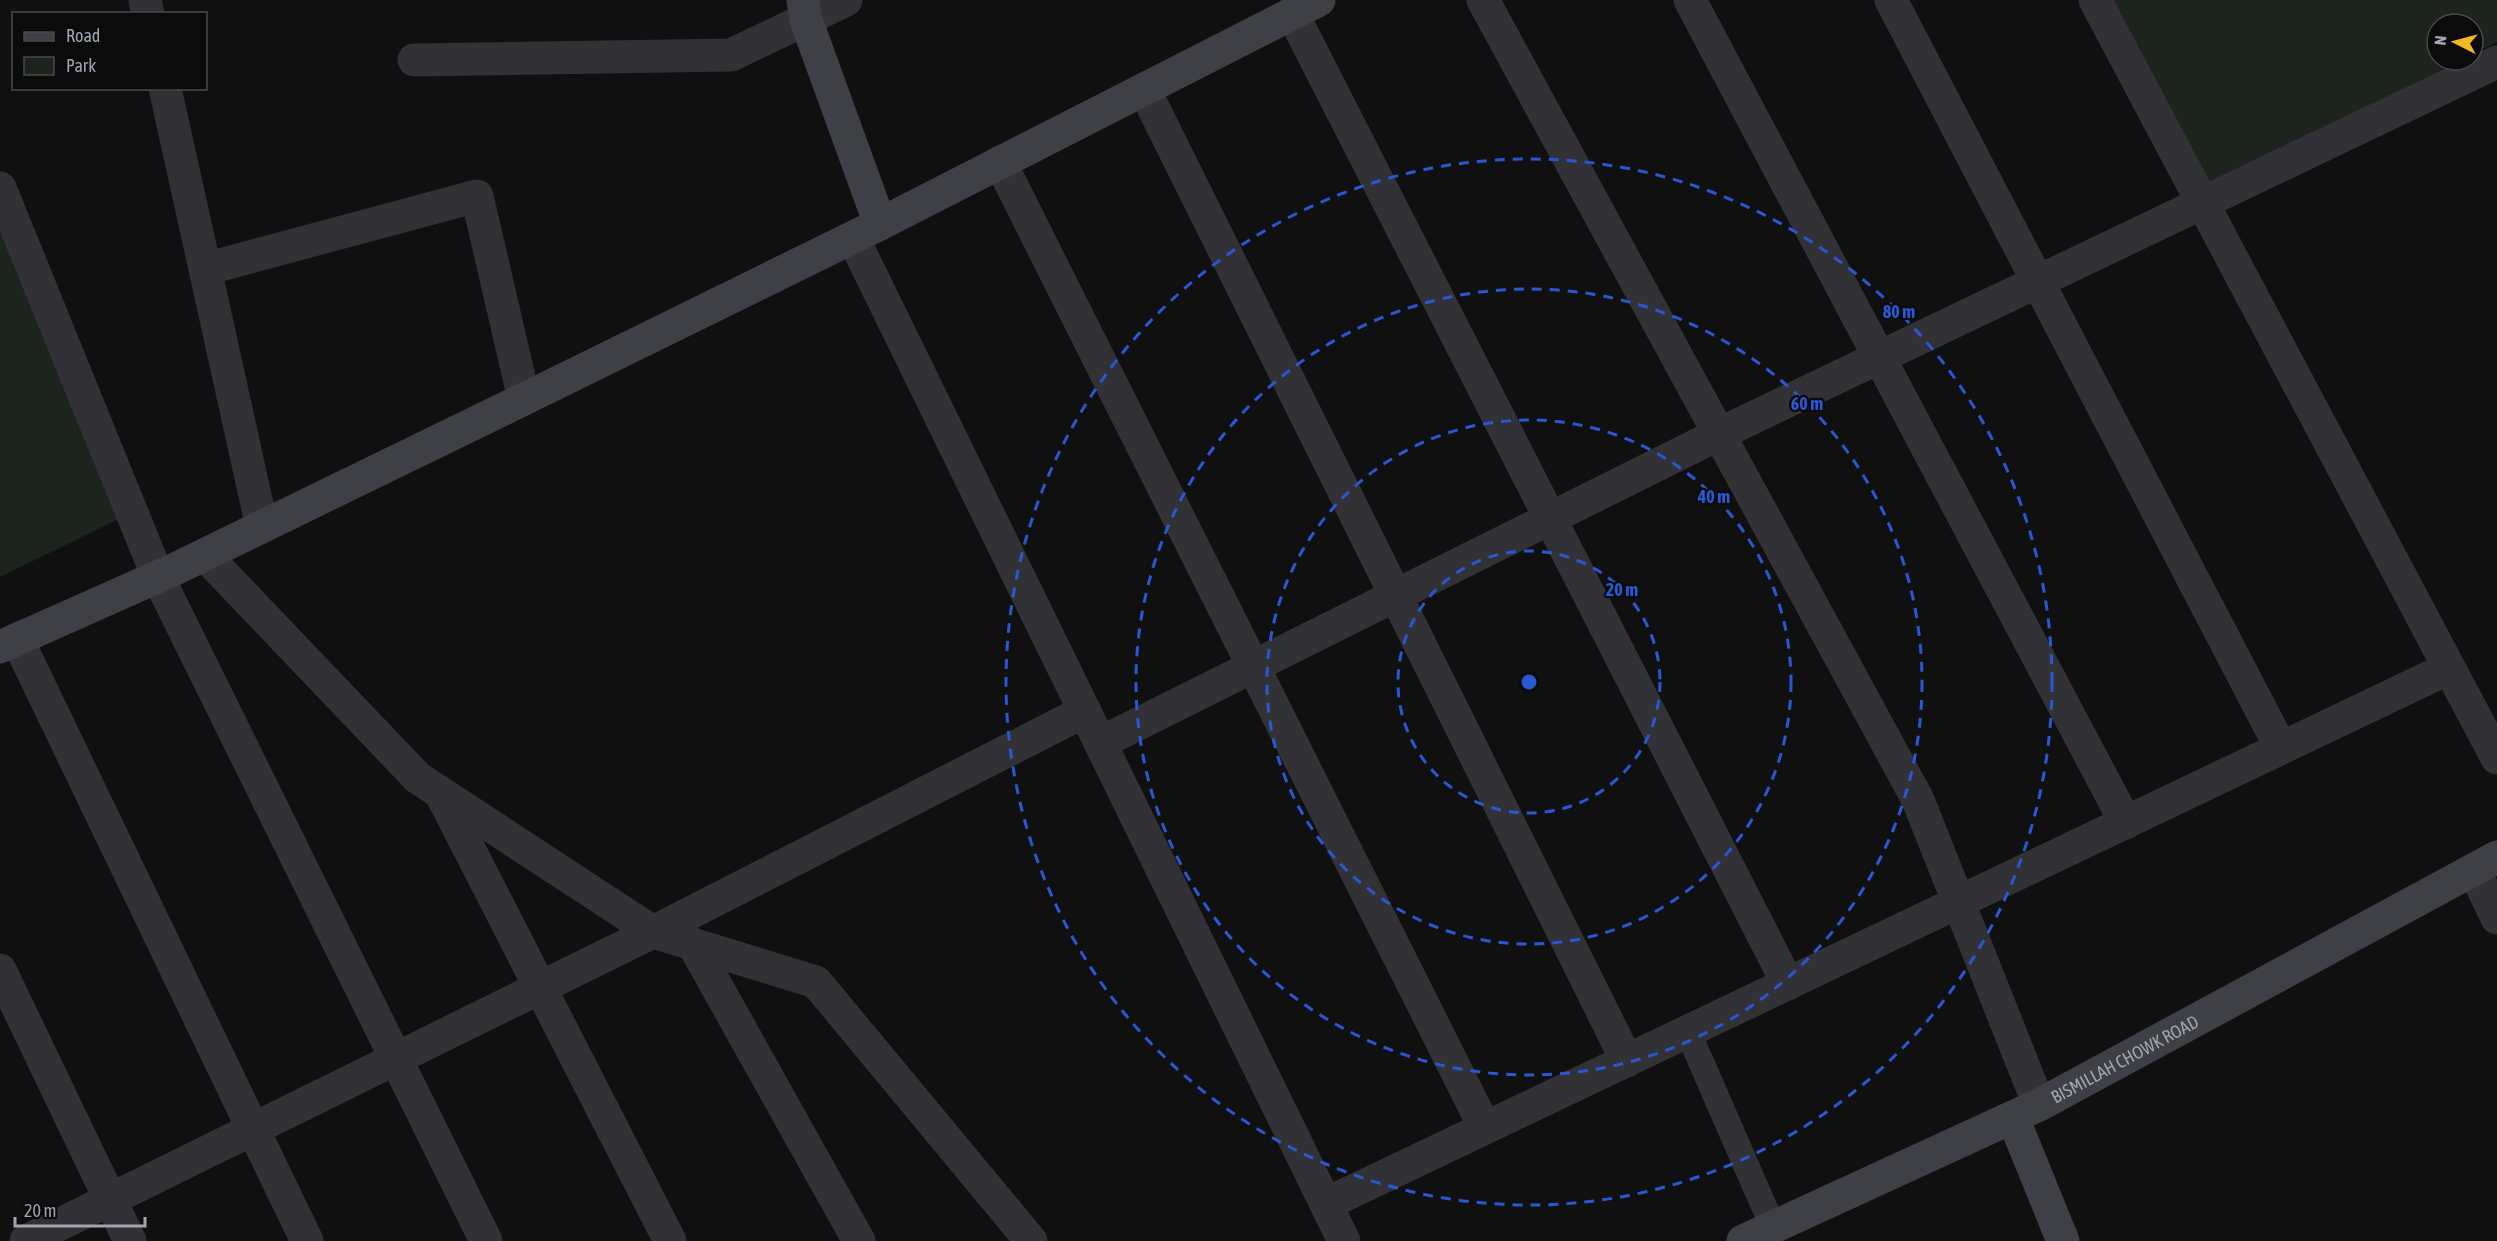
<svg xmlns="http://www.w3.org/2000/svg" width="2497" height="1241" font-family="'Asap Condensed',sans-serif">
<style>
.green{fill:#1c241d}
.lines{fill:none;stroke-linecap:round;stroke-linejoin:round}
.lane{stroke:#313136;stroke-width:26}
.street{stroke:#313136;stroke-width:33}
.secondary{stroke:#3f4046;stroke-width:33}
.ring{fill:none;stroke:#2a57d4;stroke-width:3;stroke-dasharray:10 8}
.labels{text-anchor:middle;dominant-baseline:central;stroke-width:4.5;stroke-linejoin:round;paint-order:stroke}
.street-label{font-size:18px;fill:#a0a5b2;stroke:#0b0b0c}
.centre{fill:#2a57d4;stroke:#0b0b0c;stroke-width:3}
.ring-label{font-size:18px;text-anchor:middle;font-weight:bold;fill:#2a57d4;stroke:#0b0b0c;stroke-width:4.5;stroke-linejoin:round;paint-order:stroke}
</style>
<rect width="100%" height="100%" fill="#101011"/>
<!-- green -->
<path class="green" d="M2107,0H2497V42L2473,54V24H2437V60H2461L2204,187Z
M0,189L131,513L0,577Z"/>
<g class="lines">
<!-- lane -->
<path class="lane" d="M1688,1032L1773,1227"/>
<!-- street -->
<path class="street" d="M145,0L148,14
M1483,0L1918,800L2039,1105
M1690,0L2126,823
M1891,0L2281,748
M2095,0L2497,758
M1292,13L1788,984
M414,60L731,55L846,0
M165,88L262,527
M1144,89L1627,1061
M1000,162L1485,1128
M0,188L158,577L486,1241
M853,238L1344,1241
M205,269L477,196L524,399
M205,555L418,778L653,932L816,982L1031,1241
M17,639L307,1241
M1100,743L1719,434L2497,62
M441,794L670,1241
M2474,870L2497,918
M693,944L859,1241
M0,970L130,1241
M1326,1204L2449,668
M26,1241L653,932L1085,711"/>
<!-- secondary -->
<g class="secondary">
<path d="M803,0L806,20L880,224"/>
<path d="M0,647L173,570L524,399L880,224L1319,0"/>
<path d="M2013,1118L2063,1241"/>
<path id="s1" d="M1743,1241L2039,1105L2497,857"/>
</g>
</g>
<!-- distance rings -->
<g class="ring">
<circle cx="1529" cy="682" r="131"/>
<circle cx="1529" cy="682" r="262"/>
<circle cx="1529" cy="682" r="393"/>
<circle cx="1529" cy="682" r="523"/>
</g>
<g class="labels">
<!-- street labels -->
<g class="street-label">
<text stroke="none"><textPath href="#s1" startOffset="423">BISMILLAH CHOWK ROAD</textPath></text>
</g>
</g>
<circle cx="1529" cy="682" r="9" class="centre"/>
<g class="ring-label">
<text x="1899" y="318">80 m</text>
<text x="1807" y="410">60 m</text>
<text x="1714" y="503">40 m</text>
<text x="1622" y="596">20 m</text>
</g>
<!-- legend -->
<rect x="12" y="12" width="195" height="78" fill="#0b0b0c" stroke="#47494e" stroke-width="1.5"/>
<rect x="24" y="32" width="30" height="9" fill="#3f4046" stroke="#47494e" stroke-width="1.5"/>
<text x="66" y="42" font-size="18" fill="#a0a5b2">Road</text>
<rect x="24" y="57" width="30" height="18" fill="#1c241d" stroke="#47494e" stroke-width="1.5"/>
<text x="66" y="72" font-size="18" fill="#a0a5b2">Park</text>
<!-- north arrow -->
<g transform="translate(2455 42) rotate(276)"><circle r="28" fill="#0b0b0c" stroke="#47494e" stroke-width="1.5"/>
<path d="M0-4.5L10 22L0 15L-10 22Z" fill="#f3b925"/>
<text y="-9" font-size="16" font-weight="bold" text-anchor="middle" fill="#a0a5b2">N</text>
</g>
<!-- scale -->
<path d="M15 1217v9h130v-9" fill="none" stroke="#a0a5b2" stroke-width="3"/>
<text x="24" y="1217" font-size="18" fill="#a0a5b2" stroke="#0b0b0c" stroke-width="4.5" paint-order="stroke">20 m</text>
</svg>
